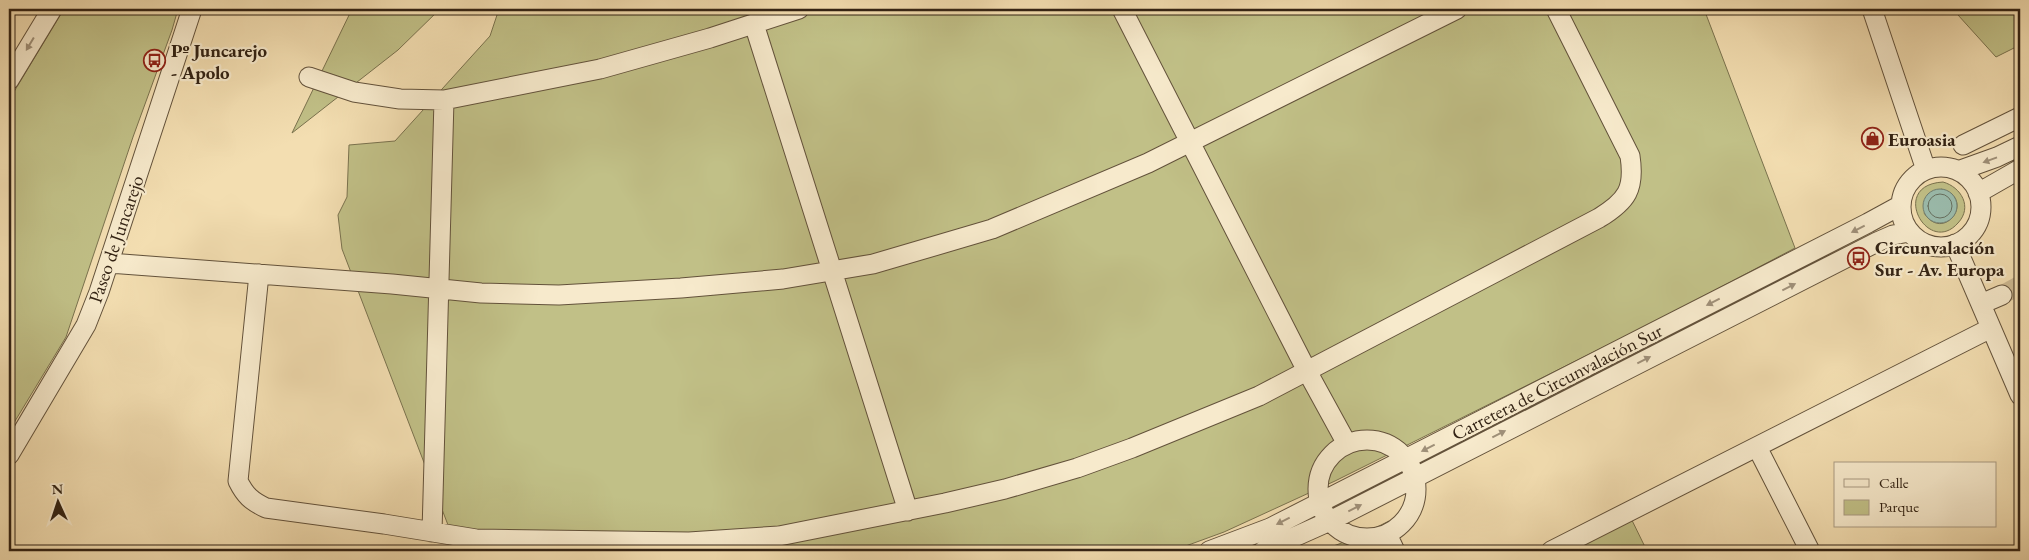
<svg xmlns="http://www.w3.org/2000/svg" width="2029" height="560" font-family="'EB Garamond',serif">
<style>
.green{fill:#c1c087;stroke:#7a724e;fill-rule:evenodd}
.water{fill:#9bbcad;stroke:#717f70}
.lines{fill:none;stroke-linecap:round;stroke-linejoin:round}
.shore{stroke:#677060;stroke-width:1}
.minor-tunnel{stroke:#cdb992;stroke-width:19;stroke-dasharray:19 9;stroke-linecap:butt}
.minor-casing{stroke:#63523b;stroke-width:21}
.minor{stroke:#f7eacc;stroke-width:19}
.oneway{fill:#9f9079}
.labels{text-anchor:middle;dominant-baseline:central;stroke-width:4.5;stroke-linejoin:round;paint-order:stroke}
.poi-label{font-size:19px;font-weight:bold;fill:#332314;stroke:#f7eacc;text-anchor:start}
.street-label{font-size:19px;fill:#332314;stroke:#f7eacc}
</style>
<rect width="100%" height="100%" fill="#f3deb1"/>
<filter id="stains"><feTurbulence type="fractalNoise" baseFrequency=".004" numOctaves="4"/><feColorMatrix values="0 0 0 0 .2 0 0 0 0 .09 0 0 0 0 .02 0 0 0 .5 -.17"/></filter>
<radialGradient id="worn" r=".72"><stop offset=".6" stop-color="#630" stop-opacity="0"/><stop offset="1" stop-color="#630" stop-opacity=".3"/></radialGradient>
<!-- green -->
<path class="green" d="M64,9H178L172,30L133,137L66,337L9,431V100Z
M352,9H440L398,50L292,133Z
M499,9H1704L1795,248L1668,315L1335,481L1224,532L1172,551H458L342,249L338,215L347,197L349,145L395,141L490,36Z
M1955,9H2020V45L1996,57L1958,15Z
M1943,182C1961,187 1973,207 1958,223C1928,257 1888,185 1943,182ZM1941,189C1977,198 1944,244 1924,213Z
M1625,506L1647,551H1553Z
M1389,521L1401,551H1320L1355,538Z"/>
<!-- water -->
<path class="water" d="M1923 206a17 17 0 1 1 34 0a17 17 0 1 1-34 0Z"/>
<g class="lines">
<!-- shore -->
<path class="shore" d="M1928 206a12 12 0 1 1 24 0a12 12 0 1 1-24 0Z"/>
<!-- minor-tunnel -->
<path class="minor-tunnel" d="M2002,295L2020,285"/>
<defs>
<path id="minor" d="M1122,9L1307,371L1347,444
M1872,9L1926,170
M754,24L908,511
M309,77L354,92L400,99L444,100L600,69L710,38L799,9
M9,80L52,9
M1963,145L2020,117
M1901 207a40 40 0 1 1 80 0a40 40 0 1 1-80 0Z
M1958,171L1997,157L2020,146
M1978,193L2020,169
M1955,244L2020,395
M109,263L392,284L481,293L559,295L681,288L783,279L873,264L992,229L1148,163L1457,9
M259,274L238,481C245,495 251,501 266,508L384,524L476,539L689,542L779,536L945,503L1005,489L1077,468L1132,448L1259,396L1599,218C1627,201 1635,189 1630,156L1556,9
M1981,304L2002,295
M1318 489a49 49 0 1 1 98 0a49 49 0 1 1-98 0Z
M1757,447L1810,551
M9,455L86,325L99,292L192,9
M432,532L444,100
M1387,534L1395,551
M1209,551L1270,528L1868,223L1901,205
M1263,551L1330,521L1877,242L1893,235L1909,232
M1551,551L1991,328"/>
</defs>
<!-- minor casing -->
<use href="#minor" class="minor-casing"/>
<!-- minor -->
<use href="#minor" class="minor"/>
</g>
<!-- one-way arrows -->
<defs><path id="oneway-solid" d="M-6-.8H1V-3.2L6.5 0L1 3.2V.8H-6Z" transform="scale(1.25)"/></defs>
<g class="oneway">
<use href="#oneway-solid" transform="translate(30 44) rotate(121)"/>
<use href="#oneway-solid" transform="translate(1990 160) rotate(160)"/>
<use href="#oneway-solid" transform="translate(1858 229) rotate(153)"/>
<use href="#oneway-solid" transform="translate(1789 287) rotate(-27)"/>
<use href="#oneway-solid" transform="translate(1713 302) rotate(153)"/>
<use href="#oneway-solid" transform="translate(1644 360) rotate(-27)"/>
<use href="#oneway-solid" transform="translate(1499 434) rotate(-27)"/>
<use href="#oneway-solid" transform="translate(1428 448) rotate(153)"/>
<use href="#oneway-solid" transform="translate(1355 508) rotate(-27)"/>
<use href="#oneway-solid" transform="translate(1283 521) rotate(153)"/>
</g>
<!-- icons -->
<defs>
<symbol id="bus-ring" viewBox="-11 -11 22 22"><circle r="9.5" fill="#f7eacc" stroke="#8f2418" stroke-width="1.5"/><path d="M-5-6H5V4H4V6H2V4H-2V6H-4V4H-5ZM-3.5-4V0h7V-4ZM-3.5 1.2v1.5H-2V1.2ZM2 1.2v1.5H3.5V1.2Z" fill="#8f2418"/></symbol>
<symbol id="shop-ring" viewBox="-11 -11 22 22"><circle r="9.5" fill="#f7eacc" stroke="#8f2418" stroke-width="1.5"/><path d="M-5-2.5h2.3a2.7 3.5 0 0 1 5.4 0H5L5.5 6h-11ZM-1.5-2.5h3a1.5 2.3 0 0 0-3 0Z" fill="#8f2418"/></symbol>
</defs>
<g fill-rule="evenodd">
<use href="#bus-ring" x="142" y="48" width="25" height="25"/>
<use href="#shop-ring" x="1860" y="126" width="25" height="25"/>
<use href="#bus-ring" x="1846" y="246" width="25" height="25"/>
</g>
<g class="labels">
<!-- poi labels -->
<g class="poi-label">
<text x="171" y="50">Pº Juncarejo<tspan x="171" dy="22">- Apolo</tspan></text>
<text x="1888" y="139">Euroasia</text>
<text x="1875" y="247">Circunvalación<tspan x="1875" dy="22">Sur - Av. Europa</tspan></text>
</g>
<!-- street labels -->
<g class="street-label">
<text transform="translate(116 239) rotate(-71)">Paseo de Juncarejo</text>
<text transform="translate(1557 382) rotate(-27)">Carretera de Circunvalación Sur</text>
</g>
</g>
<!-- margin -->
<rect width="2029" height="560" fill="none" stroke="#f3deb1" stroke-width="30"/>
<rect x="10" y="10" width="2009" height="540" fill="none" stroke="#332314" stroke-width="2.5"/>
<rect x="15" y="15" width="1999" height="530" fill="none" stroke="#332314"/>
<!-- legend -->
<rect x="1834" y="462" width="162" height="65" fill="#f7eacc" stroke="#a99a82"/>
<rect x="1844" y="479" width="25" height="8" fill="#f7eacc" stroke="#a99a82"/>
<text x="1879" y="488" font-size="15" fill="#332314">Calle</text>
<rect x="1844" y="500" width="25" height="15" fill="#c1c087" stroke="#a99a82"/>
<text x="1879" y="512" font-size="15" fill="#332314">Parque</text>
<!-- north arrow -->
<g transform="translate(58 502) rotate(357)" stroke="#f7eacc" stroke-width="4" paint-order="stroke">
<path d="M0-4L9 19L0 12L-9 19Z" fill="#332314"/>
<text y="-8" font-size="14" font-weight="bold" text-anchor="middle" fill="#332314">N</text>
</g>
<rect width="100%" height="100%" filter="url(#stains)"/>
<rect width="100%" height="100%" fill="url(#worn)"/>
</svg>
